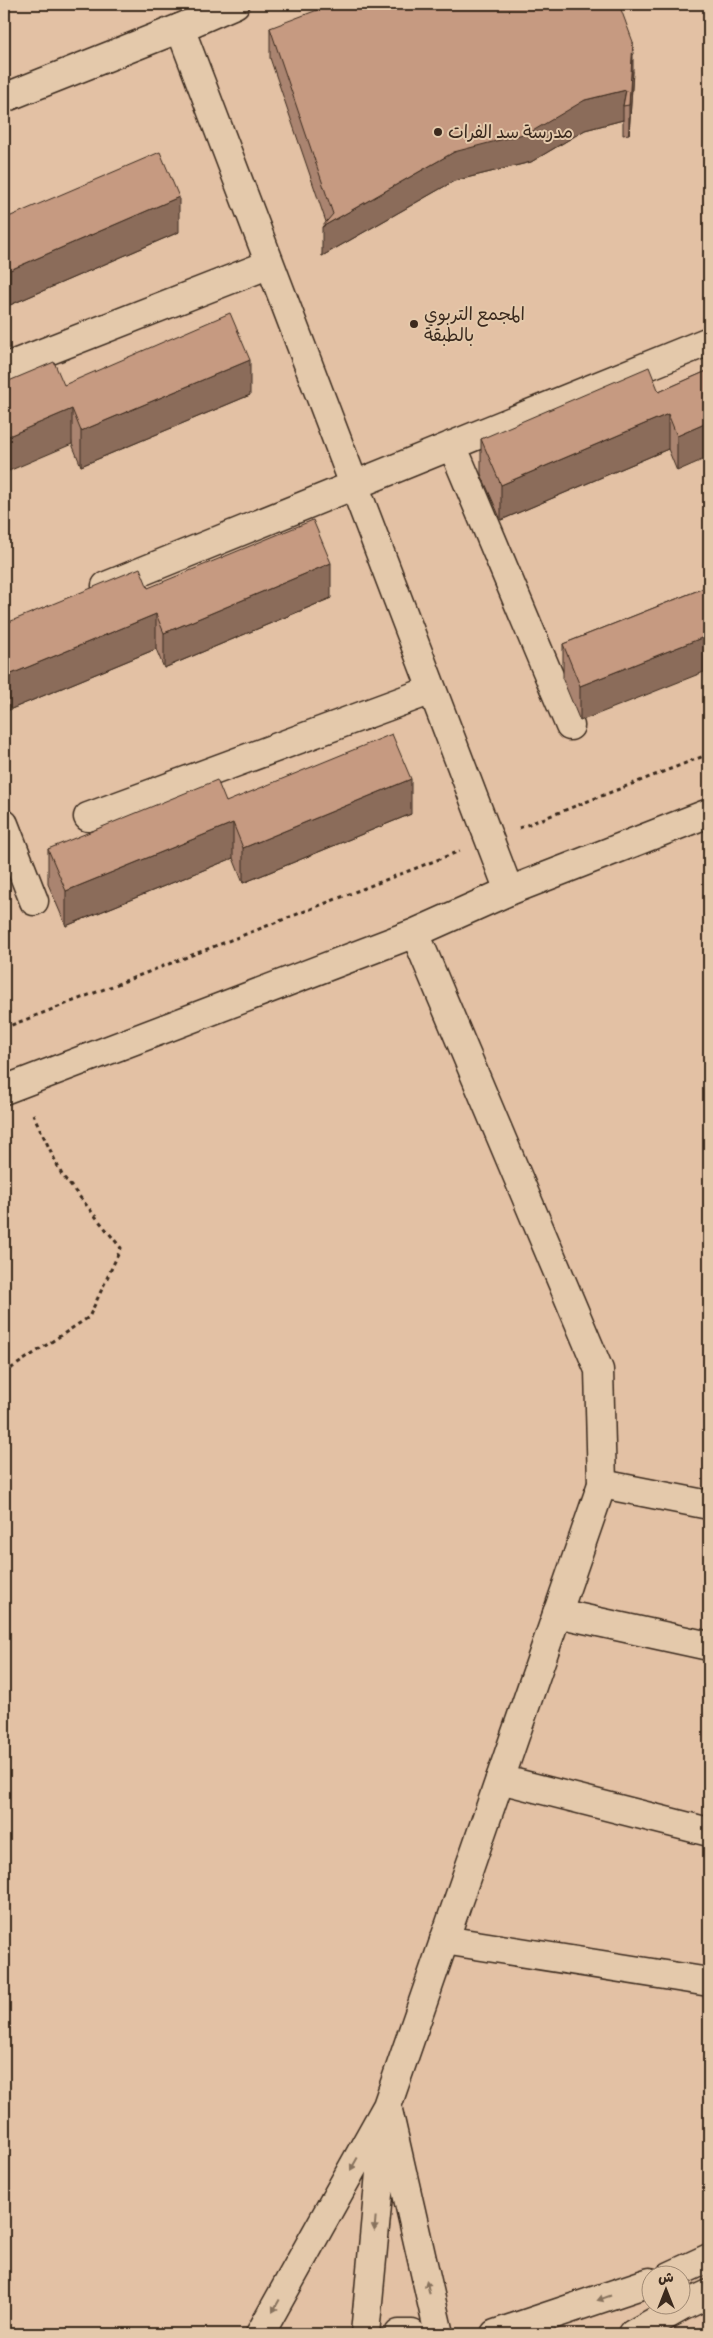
<svg xmlns="http://www.w3.org/2000/svg" width="713" height="2338" font-family="Pangolin,'Playpen Sans Arabic',sans-serif">
<style>
.lines{fill:none;stroke-linecap:round;stroke-linejoin:round}
.street-casing{stroke:#3b2a1e;stroke-width:31}
.secondary-casing{stroke:#3b2a1e;stroke-width:31}
.primary-casing{stroke:#3b2a1e;stroke-width:31}
.path{stroke:#3b2a1e;stroke-width:3;stroke-dasharray:4 4;stroke-linecap:butt}
.street{stroke:#e4c9ab;stroke-width:28}
.secondary{stroke:#e4c9ab;stroke-width:28}
.primary{stroke:#e4c9ab;stroke-width:28}
.wall{fill:#aa846f;stroke:#3b2a1e}
.shaded-wall{fill:#8b6c5a;stroke:#3b2a1e}
.building{fill:#c69a81;stroke:#3b2a1e}
.oneway{fill:#87725d}
.poi-dot{fill:#3b2a1e;stroke:#e4c9ab;stroke-width:2}
.labels{text-anchor:middle;dominant-baseline:central;stroke-width:4;stroke-linejoin:round;paint-order:stroke}
.poi-label{font-size:18px;fill:#3b2a1e;stroke:#e4c9ab;text-anchor:start}
</style>
<rect width="100%" height="100%" fill="#e3c1a4"/>
<filter id="ink" filterUnits="userSpaceOnUse"><feTurbulence type="fractalNoise" baseFrequency=".02" numOctaves="2"/><feDisplacementMap in="SourceGraphic" scale="10" xChannelSelector="R" yChannelSelector="G"/><feConvolveMatrix kernelMatrix="1 2 1 2 8 2 1 2 1" color-interpolation-filters="sRGB"/></filter>
<g filter="url(#ink)">
<g class="lines">
<defs>
<path id="street" d="M180,28L509,891
M4,368L270,264
M452,445L570,726
M106,586L709,341
M88,817L432,690
M4,824L34,901
M602,1484L709,1505
M557,1613L709,1646
M500,1779L709,1832
M444,1940L709,1982"/>
<path id="secondary" d="M4,98L180,28L235,4
M4,1090L415,933L509,891L709,813
M387,2106L439,2334
M260,2334L387,2106L602,1484L599,1370L415,933
M365,2334L384,2130"/>
<path id="primary" d="M670,2276L709,2258
M399,2334H412
M495,2334L650,2282
M633,2334L681,2307L709,2294"/>
</defs>
<!-- street casing -->
<use href="#street" class="street-casing"/>
<!-- secondary casing -->
<use href="#secondary" class="secondary-casing"/>
<!-- primary casing -->
<use href="#primary" class="primary-casing"/>
<!-- path -->
<path class="path" d="M519,828L709,754
M4,1028L460,851
M4,1373L89,1317L121,1248L62,1175L33,1114"/>
<!-- street -->
<use href="#street" class="street"/>
<!-- secondary -->
<use href="#secondary" class="secondary"/>
<!-- primary -->
<use href="#primary" class="primary"/>
</g>
<!-- wall -->
<path class="wall" d="M270,28L633,71L629,134L623,135V120L585,130L531,162L454,181L322,256L326,222L270,58Z
M4,219L179,232L10,305L4,292Z
M709,370L677,471L668,449L501,520L481,474V439L659,392Z
M64,385L250,395L81,466L72,444Z
M709,586L580,721L563,680V644Z
M148,588L331,598L164,668L156,649L4,712V624Z
M226,802L411,814L243,883L233,858L66,926L48,884V849Z"/>
<!-- shaded-wall -->
<path class="shaded-wall" d="M633,42V71L629,134V105Z
M626,90L623,106V120L585,130L531,162L454,181L322,256V227L454,152L585,100Z
M179,197V232L10,305V270Z
M250,360V395L81,466V431Z
M72,409V444L4,473V438Z
M668,414V449L501,520V485Z
M709,422V457L677,471V436Z
M331,563V598L164,668V633Z
M156,614V649L4,712V677Z
M709,635V670L580,721V686Z
M411,779V814L243,883V848Z
M233,823V858L66,926V891Z
M8,906V941L4,943V908Z"/>
<!-- building -->
<path class="building" d="M333,4H619L633,42L629,105L623,106L626,90L585,100L531,132L454,152L322,227L333,214L270,28Z
M160,152L179,197L10,270L4,257V219Z
M230,313L250,360L81,431L72,409L4,438V383L54,362L64,385Z
M649,367L659,392L709,370V422L677,436L668,414L501,485L481,439Z
M313,520L331,563L164,633L156,614L4,677V624L140,568L148,588Z
M709,586V635L580,686L563,644Z
M392,734L411,779L243,848L233,823L66,891L48,849L217,780L226,802Z
M4,895L8,906L4,908Z"/>
<!-- one-way arrows -->
<defs><path id="oneway-solid" d="M-6-.8H1V-3.2L6.5 0L1 3.2V.8H-6Z" transform="scale(1.25)"/></defs>
<g class="oneway">
<use href="#oneway-solid" transform="translate(354 2164) rotate(119)"/>
<use href="#oneway-solid" transform="translate(375 2224) rotate(95)"/>
<use href="#oneway-solid" transform="translate(428 2287) rotate(-103)"/>
<use href="#oneway-solid" transform="translate(604 2298) rotate(161)"/>
<use href="#oneway-solid" transform="translate(276 2306) rotate(119)"/>
</g>
</g>
<!-- markers -->
<g class="poi-dot">
<circle cx="438" cy="132" r="5"/>
<circle cx="414" cy="324" r="5"/>
</g>
<g class="labels">
<!-- poi labels -->
<g class="poi-label">
<text x="448" y="132">مدرسة سد الفرات</text>
<text x="424" y="314">المجمع التربوي<tspan x="424" dy="21">بالطبقة</tspan></text>
</g>
</g>
<!-- margin -->
<rect width="713" height="2338" fill="none" stroke="#e4c9ab" stroke-width="20"/>
<rect x="10" y="10" width="693" height="2318" fill="none" stroke="#3b2a1e" stroke-width="2" filter="url(#ink)"/>
<!-- north arrow -->
<g transform="translate(666 2290)"><circle r="24" fill="#e4c9ab" stroke="#a08973"/>
<path d="M0-4L9 19L0 12L-9 19Z" fill="#3b2a1e"/>
<text y="-8" font-size="14" font-weight="bold" text-anchor="middle" fill="#3b2a1e">ش</text>
</g>
</svg>
